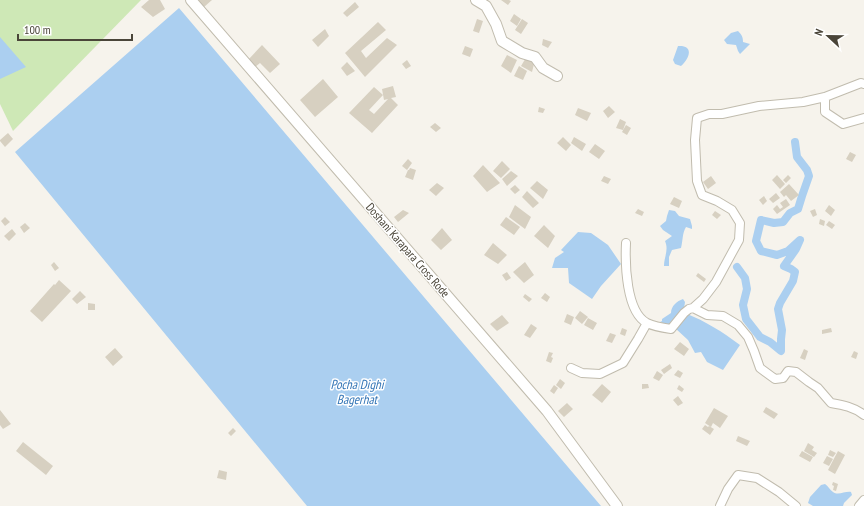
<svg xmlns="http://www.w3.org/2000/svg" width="864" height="506" font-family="'PT Sans Narrow',sans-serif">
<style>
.green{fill:#cee8b6}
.water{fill:#abcff0}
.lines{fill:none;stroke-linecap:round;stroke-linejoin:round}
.canal{stroke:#abcff0;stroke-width:8}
.building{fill:#d7d0c1}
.minor-casing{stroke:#c1bcae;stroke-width:10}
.tertiary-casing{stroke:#c1bcae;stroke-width:12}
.minor{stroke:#fff;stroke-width:8}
.tertiary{stroke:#fff;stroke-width:10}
.labels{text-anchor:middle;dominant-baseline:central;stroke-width:3;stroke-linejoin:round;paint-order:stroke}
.street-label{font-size:12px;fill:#4a4539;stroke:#fff}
.water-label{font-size:13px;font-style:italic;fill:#3375b6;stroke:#fff}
</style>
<rect width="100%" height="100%" fill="#f6f3ec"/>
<!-- green -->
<path class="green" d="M0,0H141L13,131L0,104Z"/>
<!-- water -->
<path class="water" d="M179,8L601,506H307L15,152Z
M738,31C742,35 743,37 743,42L750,44L740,54L738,51L736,45L727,44L724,40L731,33Z
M0,37L26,67L0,79Z
M678,46C694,45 690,58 681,66L675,64L673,60Z
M669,210L675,211L679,216L690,219L692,226V229L686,227C682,234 683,240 681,248L672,250L669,257V266H664C664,257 669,250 665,241L672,236L663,230L660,226L666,221L667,216Z
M578,232L591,233L608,245L621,264L601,286L592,299L569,283L568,268H552L555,258L564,252L561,250Z
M683,299L685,302C685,311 675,319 669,326L660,322L662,321V319L671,313C671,306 677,301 683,299Z
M685,313C707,322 721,331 740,345L723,370L707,362L701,352L695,353L688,340L675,328Z
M825,484C828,486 830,490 833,492C838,496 845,491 851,492L852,495L844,503L843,506H813L808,503L810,497L821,485Z"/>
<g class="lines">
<!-- canal -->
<path class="canal" d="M737,267L745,278L747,289L743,305L746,319L760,337L770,342L781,351V339L782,330L778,309L780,303L793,281L795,272L791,269L784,266L796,249L800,240L788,251L777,255L761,251L756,241L761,220L774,223L783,222L790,213L798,209L802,196L809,176L807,170L797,157L795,142"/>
</g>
<!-- building -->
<path class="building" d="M149,0H160L165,9L153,17L141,7Z
M197,0H212L204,7Z
M501,0H509L511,1L508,5Z
M355,2L359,7L347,17L343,13Z
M514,14L521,19L517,26L510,21Z
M477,19L483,21L479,33L473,31Z
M522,19L528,23L521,34L515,30Z
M378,22L386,30L361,51L366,58L387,38L397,45L365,77L345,53Z
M325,29L329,36L318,47L312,40Z
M543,39L552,42L548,48L542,45Z
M262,45L280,64L270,73L260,63L255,67L248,60Z
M465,46L473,49L470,57L462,54Z
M507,55L517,60L511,73L501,66Z
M527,56L535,60L532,72L521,66Z
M407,60L411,66L406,69L402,64Z
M347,62L355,71L347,76L341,68Z
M519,66L527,71L523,80L514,76Z
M323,79L338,97L315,117L300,100Z
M393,86L396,97L391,98L398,105L372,133L349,113L374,87L383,95L369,110L374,114L388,99L384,100L382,89Z
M609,106L615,112L608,118L603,111Z
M539,107L545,109L543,113L538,112Z
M578,108L591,113L587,121L575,115Z
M620,119L626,122L623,130L616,128Z
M435,123L441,128L436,132L430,127Z
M626,125L631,128L627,135L622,132Z
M8,133L13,139L5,147L0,141V140Z
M563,137L571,145L566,151L557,143Z
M574,137L586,144L582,151L571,143Z
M595,144L605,151L599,159L589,152Z
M850,152L856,155L852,162L846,159Z
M408,159L412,163L407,170L402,166Z
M502,161L510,169L501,178L493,171Z
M483,165L500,183L487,192L473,176Z
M410,168L416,170L413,180L405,177L408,170H409Z
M511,171L518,176L507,186L502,179Z
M777,175L785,184L780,189L772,180Z
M788,175L791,178L786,183L783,180Z
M604,176L611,179L608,184L601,181Z
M711,176L716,183L708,189L703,182Z
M537,181L548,190L543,199L530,188Z
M437,183L444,188L436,196L429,190Z
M789,184L799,195L791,201L786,195L784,197L780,192Z
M515,185L520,190L515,194L510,189Z
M527,191L539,203L533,208L522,197Z
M776,193L780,198L773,203L769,199Z
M764,196L767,201L763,205L759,200Z
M674,197L682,201L679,208L670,204Z
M786,199L790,205L777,214L773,209L777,205L780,209L783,207L780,203Z
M515,205L531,217L525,229L509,217Z
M829,205L835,210L831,216L825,211Z
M638,209L644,212L642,216L635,213Z
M815,209L817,215L813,217L810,211Z
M403,210L409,213L398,222L394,217Z
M715,211L721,215L717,219L712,215Z
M5,217L10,222L5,226L1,221Z
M506,217L520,227L514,235L500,225Z
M820,219L825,221L824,226L819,224Z
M829,221L835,225L832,229L826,225Z
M25,223L30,228L24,233L20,227Z
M544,225L555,236L548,248L534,236Z
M442,228L452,240L441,250L431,240Z
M12,229L16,234L9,241L4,236Z
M493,243L507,255L498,264L484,255Z
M54,262L59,268L55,271L51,265Z
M525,262L534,275L524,283L513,272Z
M507,272L511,278L506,281L502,275Z
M698,273L706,279L704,282L696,276Z
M59,280L71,291L42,322L30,311L54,284L55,285Z
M80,291L86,297L77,304L72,299Z
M545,293L550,297L547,302L541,298Z
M525,294L532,299L529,302L523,297Z
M88,303L95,304V310H88Z
M580,311L588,317L582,324L575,318Z
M567,314L574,317L571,325L564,322Z
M502,315L509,323L497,331L490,324Z
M588,318L597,323L593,330L584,325Z
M531,324L537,328L530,338L524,335Z
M622,328L627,330L625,336L620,334Z
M831,328L832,332L822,334V330Z
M610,333L616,335L612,343L606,341Z
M680,342L689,349L684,356L674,349Z
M115,348L123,357L113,366L105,357Z
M804,349L808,351L805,360L800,358Z
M854,351L858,353L856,359L851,357Z
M549,352L553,353L551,357L553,358L551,363L546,361Z
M670,364L672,368L664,374L661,370Z
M678,370L683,373L680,378L674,375Z
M657,371L663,375L659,381L653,378Z
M560,379L565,383L561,389L556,385Z
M602,384L611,392L602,403L592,395Z
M642,384H648L649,388L642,389Z
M554,385L558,388L554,394L550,391Z
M679,385L684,389L682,392L677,389Z
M678,396L683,403L678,406L673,400Z
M567,403L573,409L564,417L558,411Z
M766,407L778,414L774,419L763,412Z
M714,408L728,416L720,428L713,423L711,427L705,423Z
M0,410L11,424L3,429L0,425Z
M705,425L708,427L709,426L714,429L710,435L702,429Z
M233,428L236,431L231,436L228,433Z
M738,436L750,441L747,446L736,441Z
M23,442L53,466L46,475L16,451Z
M808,443L814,447L812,450L817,453L814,457L804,451Z
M830,450L836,453L833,457L828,455Z
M802,451L813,457L810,462L799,456Z
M838,451L845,455L835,474L828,470Z
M827,456L833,459L829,466L823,463Z
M219,470L227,472L226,480L217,478Z
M833,482L838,484L836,491L833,490L834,486L832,485Z"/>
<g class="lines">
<defs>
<path id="minor" d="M825,97V112L843,124L864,118
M626,243C625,264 626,312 647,323C653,326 664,328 671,329L684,313L689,309L693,308L707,315L723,316L738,325L748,337L754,351L760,368L775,379L783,378L788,371L796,372L809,382L818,388L831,403C843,405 854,407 864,415
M693,308L703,299L716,282L739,240L740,223L732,210L717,201L702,195L697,181L695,140L697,118L709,114H722L759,106L803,102L825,97L861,83L864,84
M571,368L582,373L600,374L623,363L638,339L647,323
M720,506L728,489L738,475L757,478L779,492L796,506
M859,506L864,500"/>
<path id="tertiary" d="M191,0L547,411L617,506
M476,0L486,6L496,24L502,41L522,53L535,57L543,68L557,76"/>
</defs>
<!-- minor casing -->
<use href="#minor" class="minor-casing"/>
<!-- tertiary casing -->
<use href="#tertiary" class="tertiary-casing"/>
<!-- minor -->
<use href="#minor" class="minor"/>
<!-- tertiary -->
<use href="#tertiary" class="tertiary"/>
</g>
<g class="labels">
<!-- street labels -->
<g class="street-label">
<text transform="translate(408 250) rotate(49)">Doshani Karapara Cross Rode</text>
</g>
<!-- water labels -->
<g class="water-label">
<text x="357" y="384">Pocha Dighi<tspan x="357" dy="15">Bagerhat</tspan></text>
</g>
</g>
<!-- north arrow -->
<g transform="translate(828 36) rotate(292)" stroke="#ffffff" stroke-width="3" paint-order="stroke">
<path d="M0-3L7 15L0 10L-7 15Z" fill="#4a4539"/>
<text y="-6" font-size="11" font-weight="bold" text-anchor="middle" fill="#4a4539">N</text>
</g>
<!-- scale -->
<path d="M18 34v6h114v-6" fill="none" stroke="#4a4539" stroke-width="2"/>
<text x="24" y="34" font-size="12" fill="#4a4539" stroke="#ffffff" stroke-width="3" paint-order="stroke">100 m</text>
</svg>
